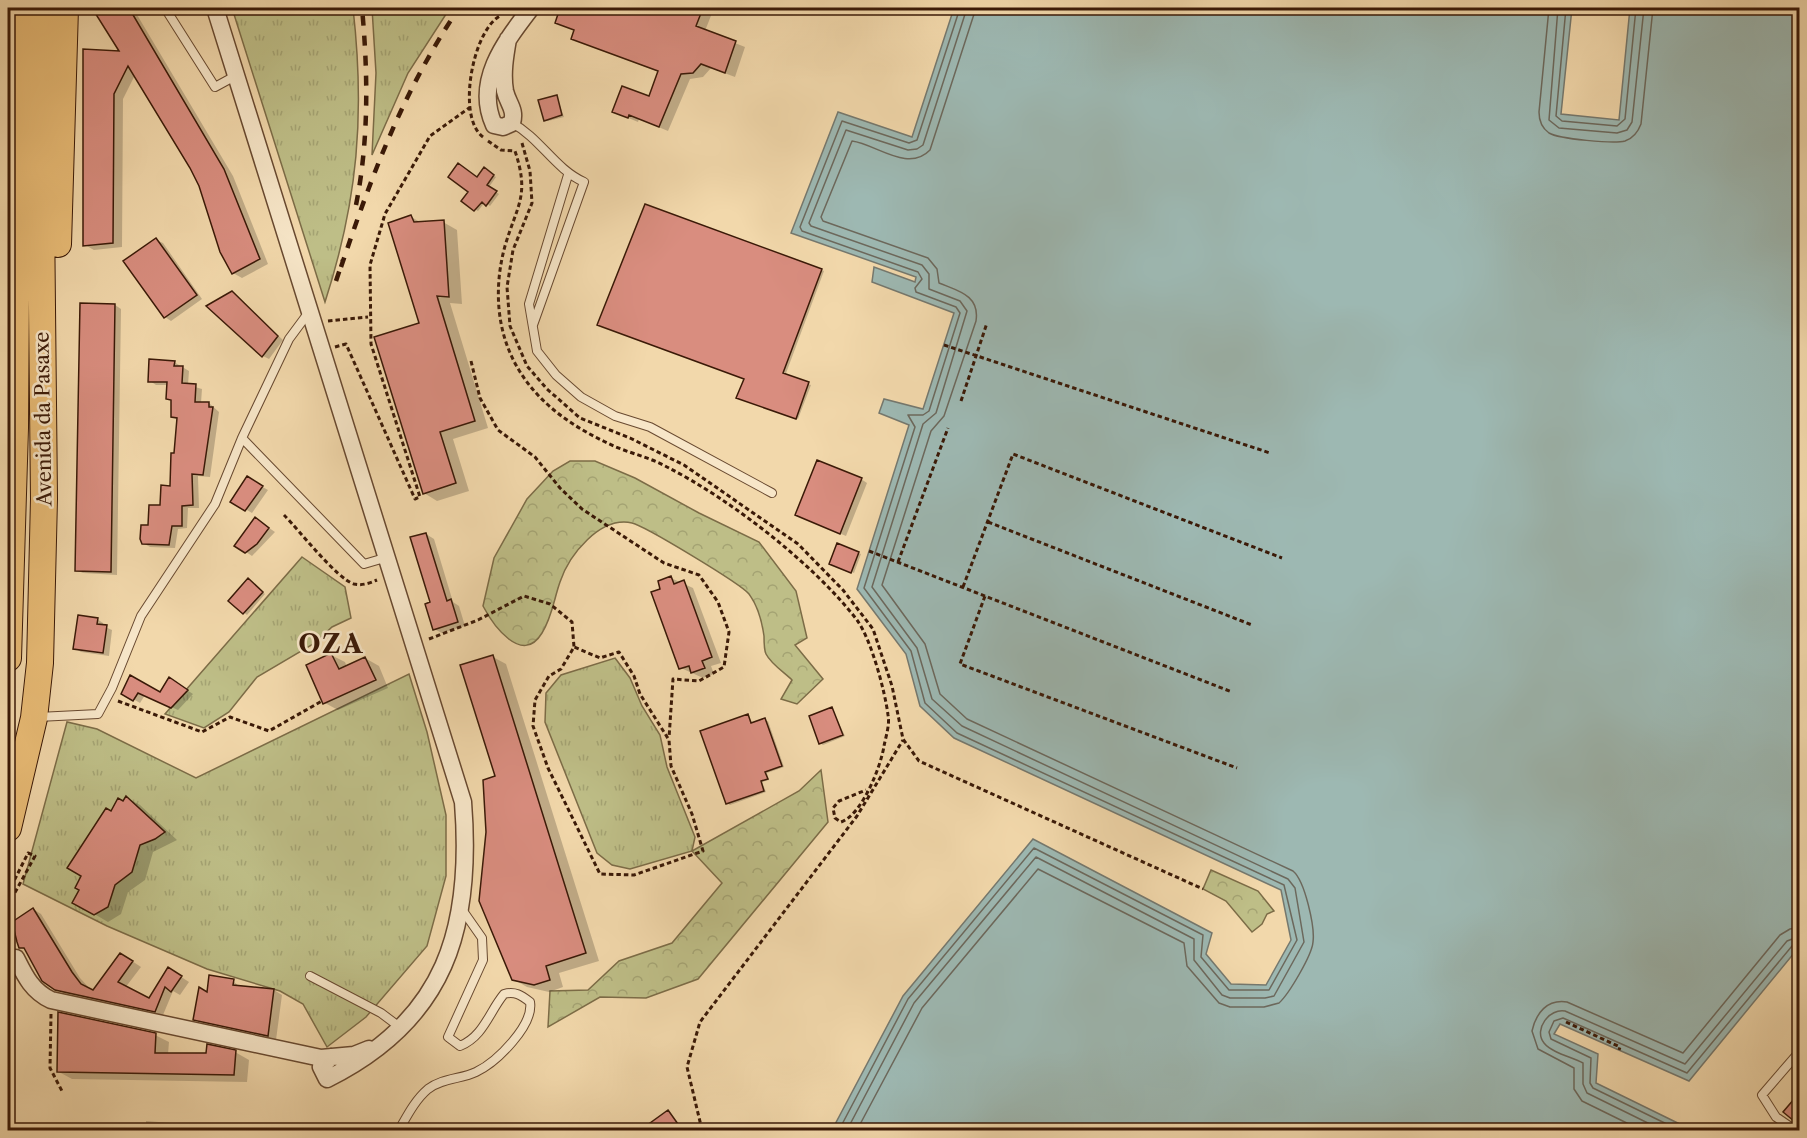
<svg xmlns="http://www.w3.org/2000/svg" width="1807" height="1138" font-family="'Libre Caslon Text',serif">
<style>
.grass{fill:url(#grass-tufts);stroke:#7c6c47;stroke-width:1.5}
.forest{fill:url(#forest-crowns);stroke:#7c6c47;stroke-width:1.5}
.water{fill:#9db8b2;stroke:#75786e;stroke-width:1.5}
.shadow{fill:#0003}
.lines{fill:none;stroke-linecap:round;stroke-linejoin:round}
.shore{stroke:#6c685c;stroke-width:1.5}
.building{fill:#d98d7f;stroke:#3a1907;stroke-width:1.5}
.service-casing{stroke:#684930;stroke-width:10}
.minor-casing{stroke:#684930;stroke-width:19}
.primary-casing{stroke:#3a1907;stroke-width:28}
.path{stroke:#3a1907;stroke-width:3;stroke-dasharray:4.5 3;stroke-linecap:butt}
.service{stroke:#f7e6c8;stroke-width:8}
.minor{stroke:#f7e6c8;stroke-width:16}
.primary{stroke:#e9bc76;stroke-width:26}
.rail{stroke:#3a1907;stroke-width:4.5;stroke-dasharray:10 10;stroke-linecap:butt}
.labels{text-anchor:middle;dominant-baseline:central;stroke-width:5;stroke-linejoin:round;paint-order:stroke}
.street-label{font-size:20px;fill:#3a1907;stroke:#f7e6c8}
.district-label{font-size:26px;font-weight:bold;letter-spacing:1.5px;fill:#3a1907;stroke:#f7e6c8}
</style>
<defs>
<pattern id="grass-tufts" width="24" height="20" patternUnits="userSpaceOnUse" patternTransform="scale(1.5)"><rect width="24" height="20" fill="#bebe87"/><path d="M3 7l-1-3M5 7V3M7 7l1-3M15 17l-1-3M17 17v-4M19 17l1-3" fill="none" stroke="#a4a373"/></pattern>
<pattern id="forest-crowns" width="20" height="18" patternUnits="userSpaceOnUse" patternTransform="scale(1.5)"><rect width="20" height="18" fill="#bebe87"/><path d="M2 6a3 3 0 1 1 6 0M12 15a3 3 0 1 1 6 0" fill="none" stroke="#a4a373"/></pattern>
</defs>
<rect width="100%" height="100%" fill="#f2d8ab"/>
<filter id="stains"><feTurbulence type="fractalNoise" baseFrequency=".00333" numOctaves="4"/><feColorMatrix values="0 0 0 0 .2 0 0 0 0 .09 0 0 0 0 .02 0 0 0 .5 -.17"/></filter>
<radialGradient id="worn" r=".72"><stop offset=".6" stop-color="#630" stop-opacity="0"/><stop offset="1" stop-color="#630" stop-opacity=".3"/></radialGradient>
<!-- grass -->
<path class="grass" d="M232,8H353C365,114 358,200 325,302Z
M372,8H450L408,73L372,155L376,73Z
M302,557L345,587L351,618L332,627L315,643L257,677L229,712L204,728L165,714Z
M615,658L630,678L642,706L660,735L667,767L695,837L692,851L630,869L612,865L597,853L545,722L546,693L561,675Z
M409,674L427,732L446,815V876L427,946L366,1017L327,1047L303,1004L280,991L207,969L107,926L23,884L67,722L97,729L196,778Z"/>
<!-- forest -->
<path class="forest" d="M570,461H595L635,478L699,513L759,542L796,591L807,638L795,645L823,679L797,704L781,699L792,680C785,673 771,664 766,654C764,650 764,642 764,636C762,622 758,606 749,594C741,584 645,526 632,523C600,516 569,555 560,582C554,599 552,617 542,633C522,666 493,625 483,606L494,558L527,499L553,471Z
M821,770L828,822L698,979L646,998L600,997L548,1027L550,991L588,990L619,961L672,943L722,883L692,851L799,791Z
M1211,870L1258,891L1274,911L1267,914L1262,924L1252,932L1226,901L1203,889Z"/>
<!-- water -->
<path class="water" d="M954,8H1572L1561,114L1619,120L1630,8H1799V947L1689,1081L1560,1024L1554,1034L1598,1054L1596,1083L1692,1130H832L903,996L1033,839L1212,933L1206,954L1231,984L1266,985L1291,940L1281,890L954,738L920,706L906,654L857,589L909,425L879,413L884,399L923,409L954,313L872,282L874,267L915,282L916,277L791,233L838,112L912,137Z"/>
<!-- shadow -->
<path class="shadow" d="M94,8H133L233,176L268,264L242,278L233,273L200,185L135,75L123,99L122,247L94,250L85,245L121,52Z
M559,8H714L705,31L745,47L735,77L711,68L703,77L690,79L668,131L639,119L638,122L614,112L650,98L659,72L573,39L575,31L556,22Z
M557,97L564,117L548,121L545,120Z
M484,169L496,177L489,187L499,194L490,206L485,202L478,211L463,201Z
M411,217L422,223L443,222L457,230L462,304L450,303L488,428L453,439L469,491L437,501L424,493L421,324Z
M156,240L163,243L202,299L171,321L165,317Z
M821,270L824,271L785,376L811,385L798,419L741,399Z
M232,293L283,340L269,359L263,356Z
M115,305L121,309L117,575L83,573L76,570Z
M174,362L189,371L188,385L202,389L201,403H209L219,412L210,477L198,476L199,508H188L187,528L178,529L175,548L150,547L143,543L149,527L172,487L179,420L173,417V402L167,398L168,385H156L150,381Z
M247,478L268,490L252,513L232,501Z
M861,479L867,483L846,536L803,518Z
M262,523L275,532L252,556L246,552Z
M426,534L434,539L453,602L459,606L465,626L442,633L434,629Z
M858,553L861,554L854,573L833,565Z
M671,578L693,588L721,663L711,666L714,674L703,678L681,668L662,589Z
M251,581L265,594L247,615L230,601Z
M97,619L103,623V626L112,630L109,656L81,652L75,648Z
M331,655L345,662L347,667L365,658L379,666L388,688L338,710L325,703Z
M493,657L506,664L599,961L559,973L563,987L549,992L527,987L513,979L497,777Z
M130,677L161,694L176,683L193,694L178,710L145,695L140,703L123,693Z
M832,708L845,736L823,745L820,743Z
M748,715L753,724L768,721L784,767L767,773L769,780L762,782L766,792L730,805L727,803Z
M127,798L140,805L177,840L153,852L145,880L128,892L121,914L108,922L74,902L111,813Z
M33,909L41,914L80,978L93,992L129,959L141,967L125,988L149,1000L169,969L189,982L180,995L173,991L163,1015L65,994L56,989L28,951L20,947Z
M233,981L241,988L274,990L282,995L276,1040L203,1024L195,1019L209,994Z
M155,1035L169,1042L168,1054L235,1052L249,1060L247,1082L72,1079L59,1072Z
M146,1121L222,1127L228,1130H146Z"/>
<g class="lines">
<!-- shore -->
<path class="shore" d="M1549,8L1539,112C1539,120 1542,128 1549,133C1559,139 1614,144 1625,141C1634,138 1638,132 1641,124L1653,8
M1558,8L1549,120L1559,128L1617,133L1627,130L1632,122L1644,8
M1566,8L1556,116L1562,121L1617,126L1625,119L1636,8
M839,1130L908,999L1034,848L1203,935L1201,957L1229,990H1269L1297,940L1284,885L957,733L925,703L911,651L864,588L915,427L908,415H923L929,411L960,313L956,307L916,292L915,288L922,279L918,272L802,231L800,227L842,121L909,143L917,140L960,8
M847,1130L914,1003L1036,857L1194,939V960L1222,995L1230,998H1265L1274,996L1304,942L1295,888L1288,879L962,726L932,699L917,648L872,587L923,424L936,413L967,311L960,301L929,289V274L922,265L811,226L809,223L846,130L908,150L917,149L923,145L967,8
M857,1130L922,1008L1038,869L1184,943L1187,966L1219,1003L1230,1007H1264L1279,1003C1289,994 1312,955 1313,942C1315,927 1305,881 1293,871L967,719L940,694L925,644L882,585L931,431L944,416L976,321C980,295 958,291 939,283L937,269L928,258L823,221L821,217L852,141C876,144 908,173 930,150L976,8
M1641,1130L1582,1101L1574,1089V1068L1538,1049L1532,1031C1536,1013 1547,999 1567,1002L1683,1053L1780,935L1790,929L1800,927
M1662,1130L1587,1093L1583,1084V1063C1572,1057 1552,1053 1544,1043C1533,1029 1550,1008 1565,1011L1685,1064L1787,941L1800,936
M1679,1130L1593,1088L1590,1083L1591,1058L1551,1039L1549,1032L1554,1021L1563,1018L1687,1073L1792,946L1800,944"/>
</g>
<!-- building -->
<path class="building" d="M92,8H129L224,169L260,259L232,274L220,252L199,186L190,168L128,66L114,94L113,243L83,246V49L119,51Z
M560,8H703L696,26L736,41L725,73L701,64L693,73L681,74L659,127L629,115L628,118L612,112L622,86L649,96L658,71L571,39L574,30L555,23Z
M557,95L562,115L544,121L538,100Z
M458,163L477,177L484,167L494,175L487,185L497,191L486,206L482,202L474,211L461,201L468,192L448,177Z
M645,204L822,269L783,373L809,382L796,419L736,398L744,379L597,325Z
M411,215L414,222L444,220L449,297L437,296L475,421L440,432L456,483L423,494L374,337L419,323L388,223Z
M156,238L197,295L164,318L123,261Z
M232,291L278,336L262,357L206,306Z
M80,303L115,304L111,572L75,571Z
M149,359L175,361L174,366H183L182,383L196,384L195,402H209V407H213L203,475L192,474L193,505L182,506V526H172L169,545L142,544L140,539L141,525H148L149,505H160L161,485L170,486L171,453H174L177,418L171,417V400L166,399L167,382H148Z
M817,460L862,478L840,534L795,515Z
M247,476L263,486L245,511L230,502Z
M255,517L269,528L257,544L245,553L234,546Z
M426,533L447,601L451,599L458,622L433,630L425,604L430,602L410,537Z
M837,543L859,552L851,573L829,564Z
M671,576L674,584L684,580L712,657L702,661L705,668L691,673L689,666L679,669L651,592L660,589L658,581Z
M248,578L263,592L243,614L228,601Z
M78,615L98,618L97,624L107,625L103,653L73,649Z
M331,653L339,669L365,657L376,680L323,704L306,665Z
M493,655L586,953L546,966L550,980L534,985L512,980L479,901L486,832L483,780L495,776L460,665Z
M130,675L160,692L169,677L188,690L171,708L138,693L133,701L121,694Z
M832,707L843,735L819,744L809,716Z
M748,714L751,723L765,718L782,766L765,772L768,779L761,781L764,791L726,804L700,731Z
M126,796L165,832L155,839L140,845L132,872L115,885L108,907L94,915L72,903L79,890L75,888L81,876L67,868L106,808L111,811L118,798L123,801Z
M33,908L72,972L81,984L93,990L120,953L133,961L118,982L149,998L168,967L182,976L171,992L165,987L155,1012L55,990L42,981L24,948H19L17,942L12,922Z
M209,975L234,979L233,985L274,989L268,1036L193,1020L199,987L207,992Z
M58,1012L156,1033L155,1053H206L207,1044L236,1050L234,1075L57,1072Z
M1800,1092V1126L1783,1112Z
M668,1110L683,1131H639Z"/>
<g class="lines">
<defs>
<path id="service" d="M165,8L215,87L237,75
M512,123C540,138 555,169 584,182L533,325
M568,175L529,304L537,351L556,375L581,397L615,416L650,427L772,493
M309,312L289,339L242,438L364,564L388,557
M38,717L98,714L112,688L141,616L215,504L242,438
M310,976L381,1013L401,1028
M399,1130C407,1116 415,1100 428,1089C442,1078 462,1079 476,1072C497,1062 534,1025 530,1002C521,995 515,991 504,994C489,1012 484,1036 460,1046L448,1037L483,960L482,938L461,908
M1795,1130L1776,1117L1762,1095L1800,1051"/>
<path id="minor" d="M215,8L463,802C473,928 446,1020 327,1079L321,1067L331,1057
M508,39C505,56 502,74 505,91C508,104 516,109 512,123L503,127L494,125C474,81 505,42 531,8
M16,958C25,976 32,991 51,1000L321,1058L354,1055L369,1049"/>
<path id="primary" d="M58,244L65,8
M8,658L15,428L18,8
M8,828L34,718L40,663L44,499L40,117L41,8"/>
</defs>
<!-- service casing -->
<use href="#service" class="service-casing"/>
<!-- minor casing -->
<use href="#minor" class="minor-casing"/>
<!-- primary casing -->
<use href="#primary" class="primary-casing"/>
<!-- path -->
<path class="path" d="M483,137C456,117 473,30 500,16L504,8
M488,141L501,150L515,151C530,196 517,205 505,246C494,286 496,329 516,365C538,405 576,429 616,447C633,454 651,458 667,467C730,499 814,564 857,620C871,639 885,691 888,715C890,724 886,736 884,746C881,766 862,815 841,822L835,818L833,808L839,801L866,790
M522,143L530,171L532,203L513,250L507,287L510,326L527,366L547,389L580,418L630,438L684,465L798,544L843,590L873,629L892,686L903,739L919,761L1203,889
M328,321L368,317
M944,345L1270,453
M335,347L346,344L415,499L420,497L371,344L370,265L385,214L430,136L469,108
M471,361L480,398L498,430L535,457L560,488L582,509L664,563L699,575L718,602L729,632L724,667L699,681L673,679L669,738
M961,401L987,323
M284,515C299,530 337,579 354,584C362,586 370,583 377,580
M988,522L1252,625
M869,551L1232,692
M898,562L948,428
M963,587L1013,454L1282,558
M985,596L960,664L1237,768
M429,639L478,620L524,596L550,604L572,622L574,647L561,669L549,676L535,700L533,726L548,768L600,874L634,875L703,851L692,814L671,766L669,740L640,694L634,676L619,652L600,658L574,647
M118,701L202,732L230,717L269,731L322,701
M8,879L14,881L28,853L35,856L12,898L8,896
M8,926L12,944
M51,1014L50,1068L63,1093
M1566,1022L1620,1047L1619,1050
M702,1130L687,1067L700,1022L857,816L903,740"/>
<!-- service -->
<use href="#service" class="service"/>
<!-- minor -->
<use href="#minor" class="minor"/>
<!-- primary -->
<use href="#primary" class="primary"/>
<!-- rail -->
<path class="rail" d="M356,205C369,140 368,73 362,8
M341,267C373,172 403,91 459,8
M336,281L343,260"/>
</g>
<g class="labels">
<!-- street labels -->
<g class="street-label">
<text transform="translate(43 419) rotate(-91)">Avenida da Pasaxe</text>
</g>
<!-- district labels -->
<g class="district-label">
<text x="331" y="644">OZA</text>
</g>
</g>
<!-- margin -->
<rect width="1807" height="1138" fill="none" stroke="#f2d8ab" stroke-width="30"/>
<rect x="9" y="9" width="1789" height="1120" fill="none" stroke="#3a1907" stroke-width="3"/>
<rect x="15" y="15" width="1777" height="1108" fill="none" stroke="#3a1907" stroke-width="1.5"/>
<rect width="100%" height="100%" filter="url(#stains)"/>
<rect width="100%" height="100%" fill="url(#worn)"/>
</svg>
